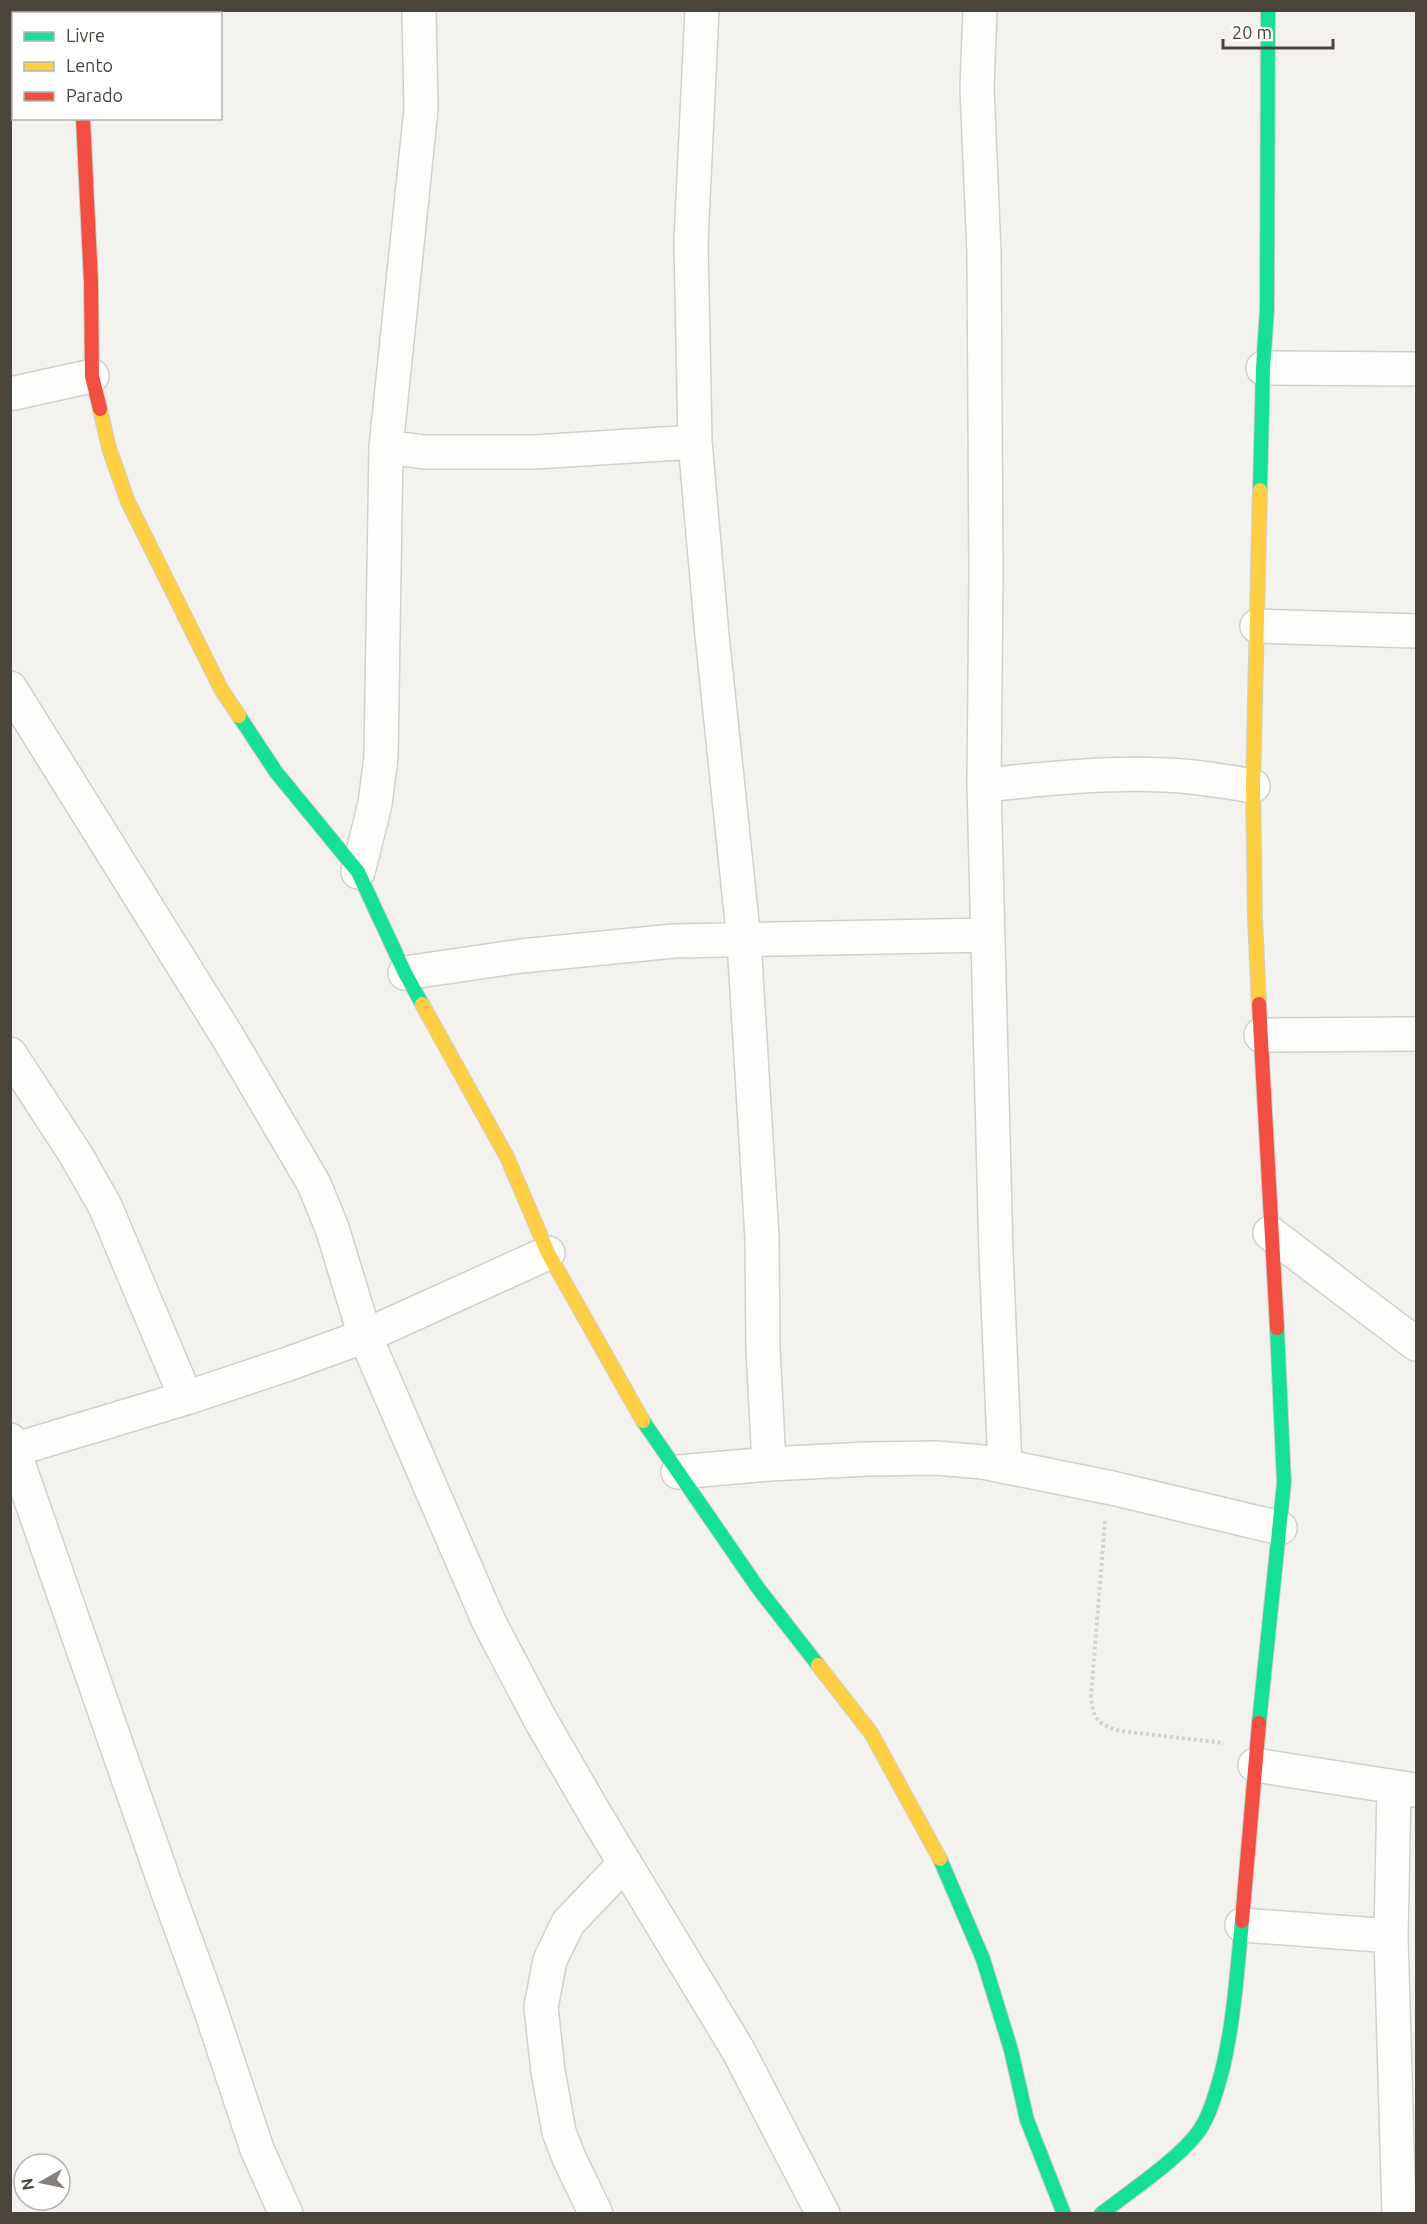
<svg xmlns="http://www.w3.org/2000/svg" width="1427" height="2224" font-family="Ubuntu,sans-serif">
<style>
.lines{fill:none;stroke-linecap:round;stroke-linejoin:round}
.street-casing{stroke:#d2d0cc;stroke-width:36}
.fast-casing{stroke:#d2cfc5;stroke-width:16}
.slow-casing{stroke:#d2cfc5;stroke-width:16}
.jam-casing{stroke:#d2cfc5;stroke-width:16}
.path{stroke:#d3d2cc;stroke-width:4;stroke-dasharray:3 3;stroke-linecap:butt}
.street{stroke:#fdfdfc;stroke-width:33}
.fast{stroke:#16e098;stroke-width:14}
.slow{stroke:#ffcf43;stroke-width:14}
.jam{stroke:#f24e42;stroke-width:14}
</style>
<rect width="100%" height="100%" fill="#f4f2ee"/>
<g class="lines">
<defs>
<path id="street" d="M76,10L77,14
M702,10L691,241L695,442L712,635L744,941L762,1238L763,1349L769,1464
M980,10L977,88L984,253L986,574L984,785L996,1254L1005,1467
M1263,368L1416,369
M10,394L92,376
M386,447L424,452H535L695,442
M1257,626L1416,631
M10,688L229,1039L314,1184L332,1228L365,1336L489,1622L540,1719L598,1819L738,2050L823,2214
M984,785C1044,779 1105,772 1165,775C1195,776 1224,781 1253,786
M358,872L375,804L381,757L386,447L421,109L419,10
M405,973L521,956L674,941L988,935
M1261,1035L1416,1034
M10,1054L76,1155L105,1206L186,1398
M1270,1233L1416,1344
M10,1440L165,1884L208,2002L257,2149L286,2214
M10,1451L186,1398L288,1364L365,1336L548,1253
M678,1472L769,1464L868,1459L936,1458L983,1462L1112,1488L1280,1528
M1255,1765L1415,1790
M1394,1788L1391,1936L1399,2214
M1242,1925L1391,1936
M596,2214L569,2158L559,2132L548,2071L541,2007L550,1960L568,1923L625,1863"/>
<path id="fast" d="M1260,490L1263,368L1267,309L1268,10
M239,716L276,772L358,872L405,973L422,1004
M643,1421L758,1588L818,1665
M1259,1723L1284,1483L1277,1328
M940,1859L983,1959L1011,2050L1027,2120L1064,2214
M1101,2214C1129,2192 1179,2159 1199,2131C1211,2113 1216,2092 1222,2071C1234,2022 1237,1972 1242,1921"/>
<path id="slow" d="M100,409L109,448L128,502L221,689L239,716
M422,1004L507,1157L548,1253L643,1421
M1259,1004L1255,918L1253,786L1260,490
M818,1665L871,1733L940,1859"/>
<path id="jam" d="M83,118L91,283L92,376L100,409
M1259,1004L1277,1328
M1242,1921L1259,1723"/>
</defs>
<!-- street casing -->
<use href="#street" class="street-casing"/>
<!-- fast casing -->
<use href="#fast" class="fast-casing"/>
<!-- slow casing -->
<use href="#slow" class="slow-casing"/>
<!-- jam casing -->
<use href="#jam" class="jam-casing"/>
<!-- path -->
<path class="path" d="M1105,1521L1091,1696C1093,1719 1097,1724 1120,1731L1224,1743"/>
<!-- street -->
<use href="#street" class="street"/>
<!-- fast -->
<use href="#fast" class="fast"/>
<!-- slow -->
<use href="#slow" class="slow"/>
<!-- jam -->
<use href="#jam" class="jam"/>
</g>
<!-- border -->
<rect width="1427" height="2224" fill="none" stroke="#4a443a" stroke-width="24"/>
<!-- legend -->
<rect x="12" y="12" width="210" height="108" fill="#ffffff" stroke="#b7b4b0" stroke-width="1.5"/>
<rect x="24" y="32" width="30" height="9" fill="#16e098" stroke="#b7b4b0" stroke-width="1.5"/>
<text x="66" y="42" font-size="18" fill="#4a443a">Livre</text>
<rect x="24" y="62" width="30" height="9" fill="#ffcf43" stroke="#b7b4b0" stroke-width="1.5"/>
<text x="66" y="72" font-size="18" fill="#4a443a">Lento</text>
<rect x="24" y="92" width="30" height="9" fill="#f24e42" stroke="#b7b4b0" stroke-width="1.5"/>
<text x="66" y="102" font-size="18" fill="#4a443a">Parado</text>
<!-- north arrow -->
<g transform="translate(42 2182) rotate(261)"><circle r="28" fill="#ffffff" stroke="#b7b4b0" stroke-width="1.5"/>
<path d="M0-4.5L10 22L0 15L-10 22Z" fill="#868179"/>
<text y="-9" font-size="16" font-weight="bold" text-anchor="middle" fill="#4a443a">N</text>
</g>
<!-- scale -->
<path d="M1223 39v9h110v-9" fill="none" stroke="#4a443a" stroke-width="3"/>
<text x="1232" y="39" font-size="18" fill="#4a443a" stroke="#ffffff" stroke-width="4.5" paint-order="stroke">20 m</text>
</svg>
